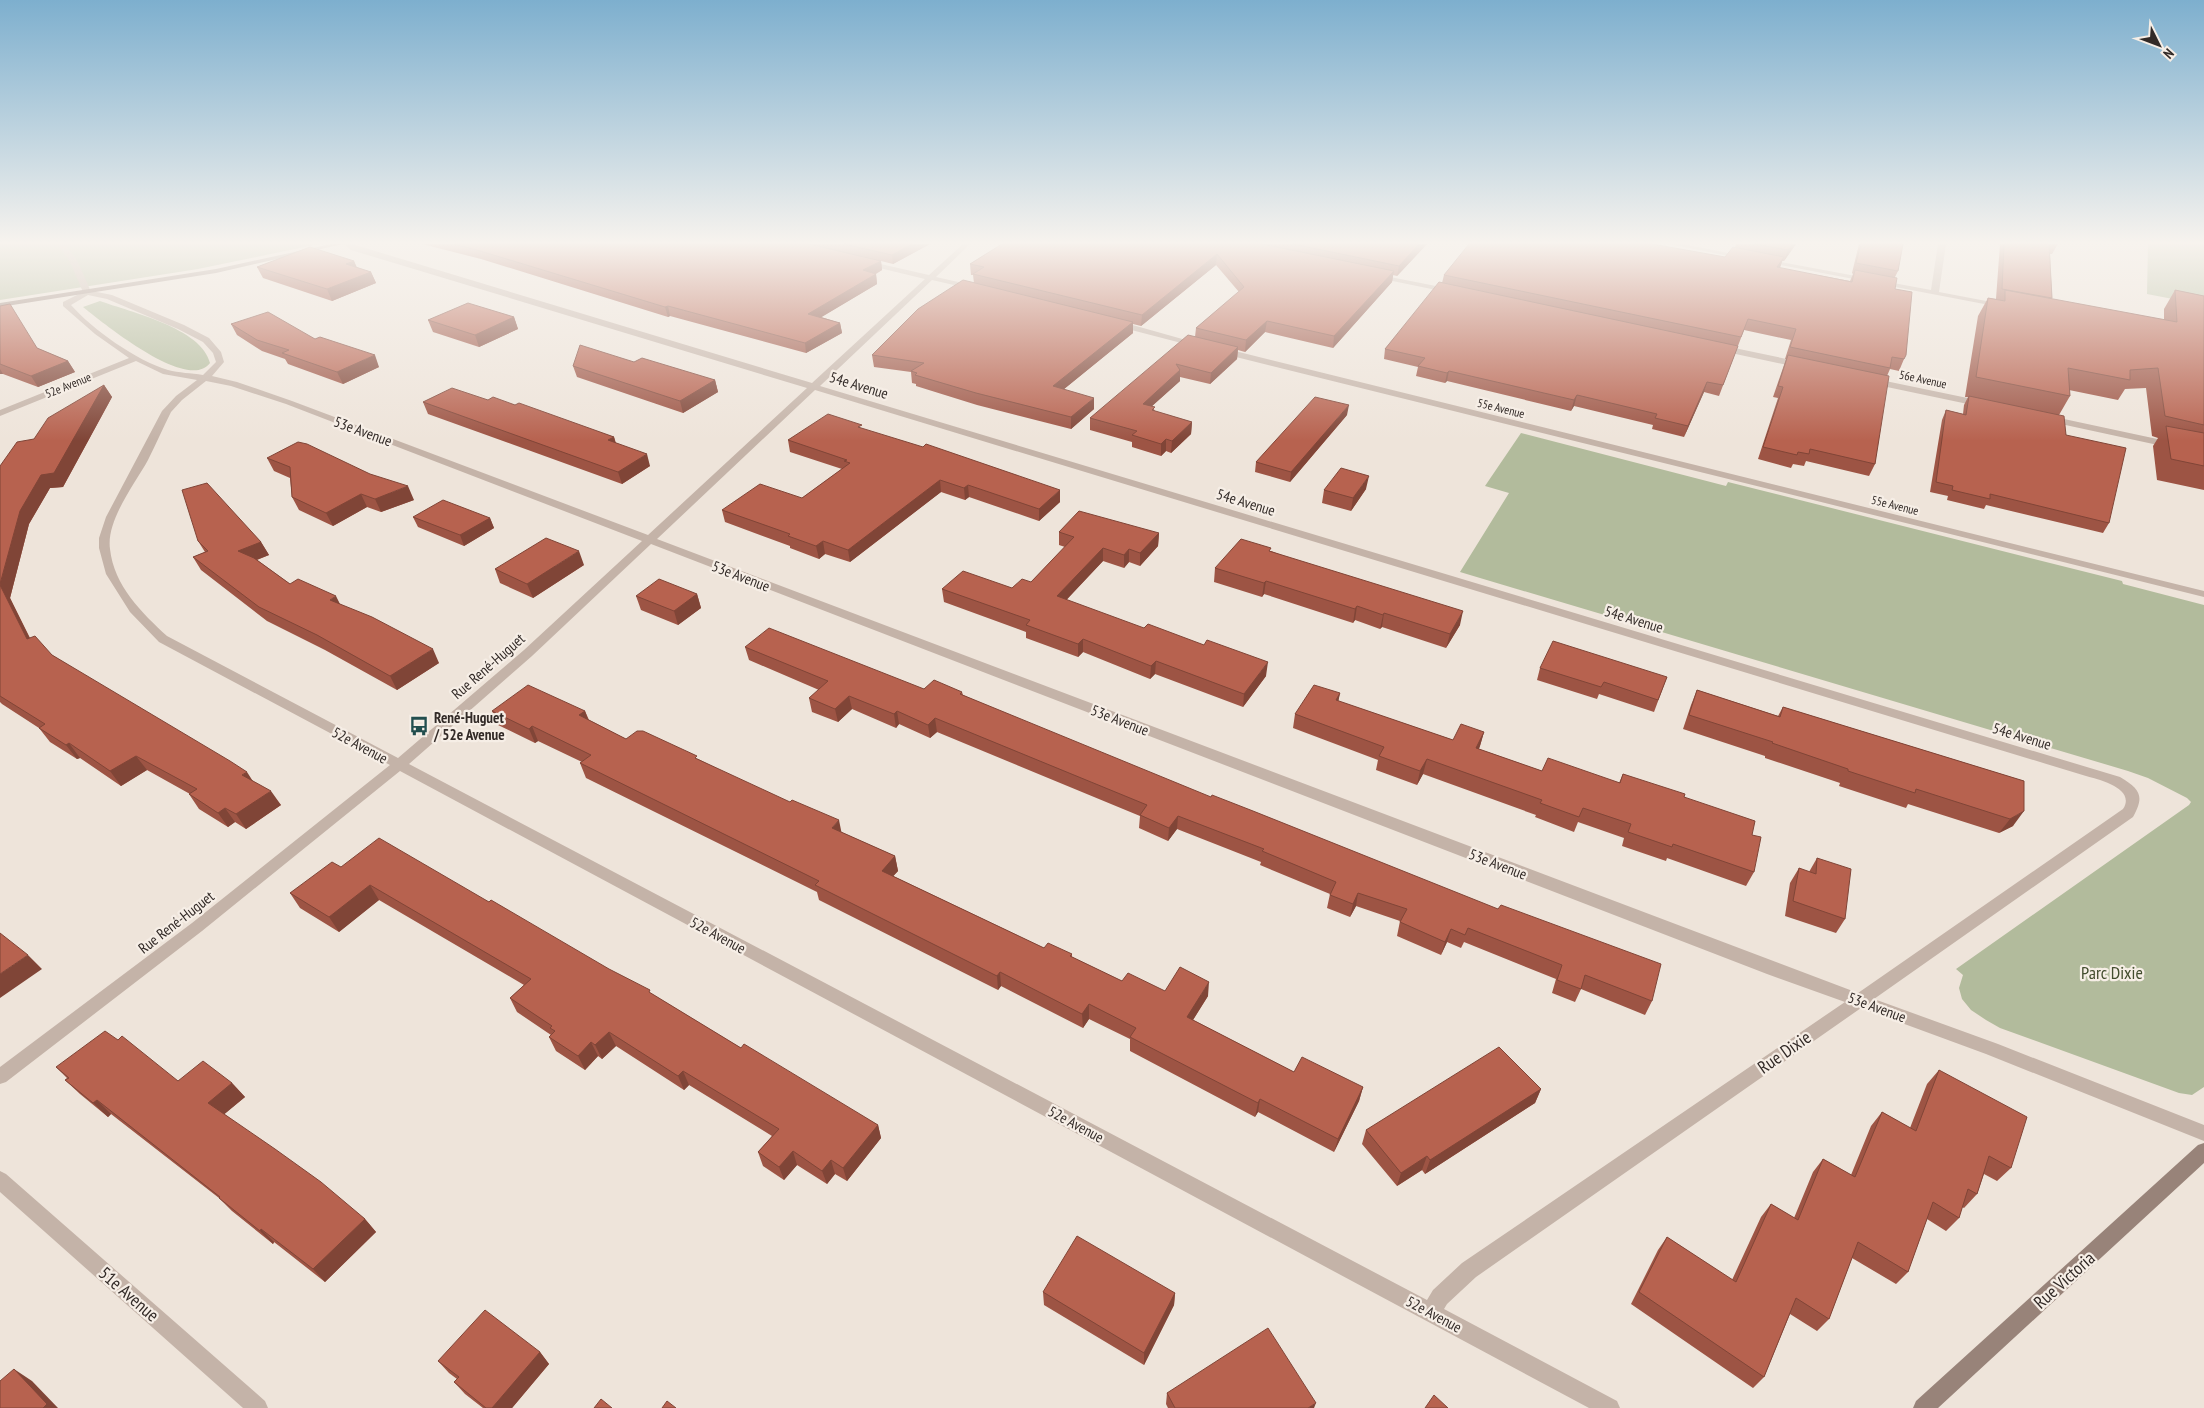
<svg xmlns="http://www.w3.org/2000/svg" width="2204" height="1408" font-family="'PT Sans Narrow',sans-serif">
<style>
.green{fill:#b2bb9c}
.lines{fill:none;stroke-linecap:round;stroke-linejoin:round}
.lane{fill:#c4b3a8;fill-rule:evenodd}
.street{fill:#c4b3a8;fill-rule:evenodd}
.secondary{fill:#988379;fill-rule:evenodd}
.wall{fill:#9d5444}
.shaded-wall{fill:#804537}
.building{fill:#b7624f;stroke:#804537}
.labels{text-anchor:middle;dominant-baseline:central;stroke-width:4.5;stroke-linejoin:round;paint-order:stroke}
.far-street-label{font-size:12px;fill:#322a27;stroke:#f6eee6}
.street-label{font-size:15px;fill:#322a27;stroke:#f6eee6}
.poi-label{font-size:15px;font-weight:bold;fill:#322a27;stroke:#f6eee6;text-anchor:start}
.near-park-label{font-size:18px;fill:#434d2e;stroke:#f6eee6}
.near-street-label{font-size:18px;fill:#322a27;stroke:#f6eee6}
</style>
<rect width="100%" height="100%" fill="#eee4da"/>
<!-- green -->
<path class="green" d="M0,244H319L198,269L0,300Z
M2148,244H2204V305L2147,294Z
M100,301C130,312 202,328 210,363C188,393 102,322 83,307Z
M1521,433L1726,486L1728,482L2122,581L2123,584L2204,605V1087L2192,1095L2179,1093L2000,1028L1986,1020L1971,1010L1962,999L1959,988L1963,975L1956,969L2189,805L2191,802L2187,798L2148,778L2128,771L1460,572L1509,493L1485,486Z"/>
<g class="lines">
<!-- lane -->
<path class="lane" d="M58,244H65L78,262L91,292L90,294L83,292L70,262Z"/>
<!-- street -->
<path class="street" d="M344,244H352L812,383L925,279L863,264V260L929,275L963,244H970L936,277L976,286V290L932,280L820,386L2120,777C2140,789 2145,796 2133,817L1874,999L1998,1044L2204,1125V1141L1986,1054L1861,1008L1476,1277L1447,1304L1444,1309L1617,1401L1620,1408H1589L400,771L202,931L6,1082L0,1084V1067L192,923L390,765L159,642L130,612L106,574L99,548V538L106,517L162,411L176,396L197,380L163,374L136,361L0,416V410L129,358L95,334L63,306V302L87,290L112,295L184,325L209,338L221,352L224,362L212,376L237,382L292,401L648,535L807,388L351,250ZM88,295L107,299L178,329L203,342L213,353L216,362L203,375C191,373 179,373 168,370C137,361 92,329 71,305ZM206,381L231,386L286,404L642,541L524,650L398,758L167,636C142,613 114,586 110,549C106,520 135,484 148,460C156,444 163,428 171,412L182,400ZM815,390L2086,776C2101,780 2136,789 2123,809L1858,993L657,539ZM651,544L1767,974L1845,1002L1462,1263L1433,1290L1427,1300L409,764L532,656Z
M1669,244H1683L1748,257L1744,259Z
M1938,244H1946L1939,292L2002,304L2006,306L2005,308L1760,261L1764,259L1931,290Z
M1375,274L1451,289L1455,291L1451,293L1378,278L1374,276Z
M1116,322H1122L1200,344L1193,346L1116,326Z
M1720,345L1801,362L1805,365L1801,368L1717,350L1716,348Z
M1223,348L2204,591V597L1220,353V349Z
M1871,378L1982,401L1987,404L1982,407L1868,383V379Z
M2050,416L2204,449V455L2047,421L2045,419Z
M0,1171L6,1174L265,1401L268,1408H243L0,1192Z"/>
<!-- secondary -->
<path class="secondary" d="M331,244H343L216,273L0,307V303L216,269Z
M2204,1143V1163L1938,1408H1913L1916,1401L2198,1145Z"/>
</g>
<!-- wall -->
<path class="wall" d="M422,244H930L893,264L881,261L882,270L876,274L877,284L821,317L840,323L842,333L806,353L670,316L668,317L481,259Z
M1002,244H1427L1397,276L1393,275L1392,282L1333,348L1265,332L1245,352L1238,350L1237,359L1210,384L1180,377V381L1152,406L1155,411L1192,422L1191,434L1171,453L1166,451L1161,456L1132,447V442L1090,430V418L1195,337L1196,328L1239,292L1216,265L1141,326L1133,324V333L1064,389L1094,409L1071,429L977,405L916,386V384L912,383L911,372L874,367L872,355L974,283L973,275H971L970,264Z
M1736,244H1796L1784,261H1782L1780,268L1850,281L1853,274L1852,273L1859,244H1903L1898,271L1895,277V289L1904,359L1899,371L1890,369L1887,376L1875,464L1869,476L1806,461L1804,466L1793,464L1791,468L1758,459L1778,398L1773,397L1786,359H1785L1791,340L1744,330L1719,396L1704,392L1684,437L1652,429L1653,425L1574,406L1571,411L1447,381L1445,383L1416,376L1418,367L1384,359L1385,349L1442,283L1444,275L1725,257L1735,247Z
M2000,244H2058L2052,254H2050L2052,299L2164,320V309L2175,290L2204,296V490L2157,480L2153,446L2158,438L2152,436L2146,388L2125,389L2118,400L2069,390L2070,396L2059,415L2066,435L2109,523L2103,533L1986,505L1984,509L1947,500L1948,496L1930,492L1942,420L1946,410L1963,414L1964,405L1968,397H1965L1978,316L1988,298L1996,299Z
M354,261L356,267L371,272L376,283L332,301L263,278L257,267Z
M0,306L37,348L68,361L75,372L38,387L3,374H0Z
M514,317L518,329L479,347L433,332L428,320Z
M231,324L315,339L379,367L343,384L288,364L285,359L262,351L237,335Z
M634,362L715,380L718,392L683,413L577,377L573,366Z
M104,385L112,397L63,487L50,488L29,524L10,598L30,638L52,655L253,781L281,805L246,829L235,822L228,827L199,809L189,794H190L147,770L121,786L80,758L77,759L50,742L39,728L2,704L0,702V466Z
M488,400L515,405L614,437L616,443L650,466L622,484L428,414L423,402Z
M1347,415L1290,482L1255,472L1256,462Z
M863,429L1060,502L1039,521L969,497L965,500L941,492L850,562L825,554L819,559L790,548V546L725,522L722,510L802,498L842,469L790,452L788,440Z
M267,458L414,500L381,512L367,507L333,526L299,510L292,497L290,478L274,471Z
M1366,489L1351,511L1322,503L1324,490Z
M413,517L490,518L494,528L464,546L418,527Z
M1059,532L1159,533L1158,546L1140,566L1129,562L1124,568L1103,561L1066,600L1266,676L1243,707L1155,674L1150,679L1083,652L1078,657L1026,638V632L944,602L942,589L1012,588L1031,582L1065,547L1059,545Z
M198,541L261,542L269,555L257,560L290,584L340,604L439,663L397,690L325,650L267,621L201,570L193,557L205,552Z
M1271,551L1460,625L1446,648L1382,627L1380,629L1355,620L1353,623L1264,594L1262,597L1214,582L1215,568Z
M584,565L533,598L500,583L495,569Z
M697,594L701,608L678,625L641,610L636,596Z
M745,647L924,689L962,692L963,695L1652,1001L1645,1015L1581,989L1575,1002L1552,993L1556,979L1464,942L1461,948L1447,942L1441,955L1397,936L1400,921L1356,906L1350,917L1327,908L1330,894L1260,865L1261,862L1177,829L1168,841L1139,828L1140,816L937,732L930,738L899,724L896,728L852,709L838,722L812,712L809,698L819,690L749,660Z
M1540,668L1667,677L1654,712L1599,694L1597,699L1537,680Z
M1697,690L1778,716L1783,707L2024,781L2013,826L1999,833L1908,804L1906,808L1839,786L1840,783L1765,758V756L1683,729L1691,705Z
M1340,693L1338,701L1453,740L1484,732L1479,749L1542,771L1619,783L1623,774L1684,797L1752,835L1754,872L1746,886L1667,858L1666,861L1622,846L1624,838L1578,822L1574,832L1535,817L1536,815L1423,774L1417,785L1376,770L1378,760L1293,728L1295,714Z
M492,711H585L589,720L626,739L698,759L841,832L895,856L898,871L893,876L1044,948L1072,954V957L1122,981L1165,991L1208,996L1193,1020L1294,1072L1363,1087L1359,1101L1334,1152L1258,1112L1255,1117L1130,1051V1039L1089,1019L1083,1028L1001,986L998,990L819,900L817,892L586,778L580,763L582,762L538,741L535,743L498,725Z
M1817,858L1845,919L1836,933L1785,916L1790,883L1799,868L1809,872Z
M341,867L489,902L652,994L741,1048L878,1125L881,1138L847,1181L835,1174L827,1184L797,1165L784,1180L763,1166L758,1152L772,1136L689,1085L684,1090L616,1046L602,1059L598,1056L585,1070L556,1051L549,1037L551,1035L517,1012L510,998L524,985L379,900L339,932L300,908L290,893Z
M56,1067L178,1081L232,1083L245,1097L224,1114L365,1219L376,1232L325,1282L274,1242L273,1244L232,1211L219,1198L111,1114L108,1117L80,1094L65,1080L67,1078Z
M1939,1070L2011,1168L1997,1181L1984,1174L1977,1194L1964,1208L1962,1207L1959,1218L1946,1231L1927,1219L1908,1272L1896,1284L1852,1258L1829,1319L1817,1331L1790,1314L1764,1377L1753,1388L1631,1304L1658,1250L1667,1237L1732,1280L1761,1217L1771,1204L1794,1218L1813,1172L1823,1159L1851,1175L1871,1126L1882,1112L1910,1128L1927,1084Z
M1541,1089L1535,1103L1425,1174L1422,1170L1397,1186L1362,1144L1366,1130Z
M1043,1292L1175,1293L1174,1305L1144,1365L1044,1305Z
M540,1352L549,1364L512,1408H483L465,1394L454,1382L457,1379L449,1373L438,1361Z
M1167,1393L1314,1408H1168L1166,1404Z"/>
<!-- shaded-wall -->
<path class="shaded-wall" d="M912,244H930L893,264L892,255Z
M1419,244H1427L1397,276L1399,266Z
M1793,244H1796L1784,261L1788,250Z
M1217,254L1216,265L1141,326L1142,315Z
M1784,257L1780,267L1773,278L1777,267Z
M354,261L359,272L346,264Z
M881,261L882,270L864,280L863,270Z
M1394,271L1392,282L1333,348L1334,336Z
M371,272L376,283L332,301L327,289Z
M876,274L877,284L810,324L808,314Z
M668,306L670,316L668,317L665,307Z
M514,317L518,329L479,347L475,335Z
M1267,321L1265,332L1245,352L1246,340Z
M1133,322V333L1053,398V386Z
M840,323L842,333L806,353L805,343Z
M1238,347L1237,359L1210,384L1211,373Z
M375,355L379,367L343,384L337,372Z
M68,361L75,372L38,387L31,376Z
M0,369L3,374H0Z
M1180,370V381L1142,415L1143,404Z
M1449,371L1447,381L1445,383L1447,373Z
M715,380L718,392L683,413L680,401Z
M1707,382L1704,392L1684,437L1688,426Z
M104,385L112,397L63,487L50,488L29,524L10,598L37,653L27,639L0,585L20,511L41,475Z
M1577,395L1574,406L1571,411L1574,400Z
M1094,398V409L1071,429V417Z
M1349,405L1347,415L1290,482L1291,472Z
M1192,422L1191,434L1171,453L1172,441Z
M614,437L617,449L608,440Z
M1166,439V451L1161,456V444Z
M647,454L650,466L622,484L618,472Z
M1369,476L1366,489L1351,511L1353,498Z
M940,480L941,492L850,562L848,550Z
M968,485L969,497L965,500L964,488Z
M408,486L414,500L381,512L375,499Z
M1060,490V502L1039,521V509Z
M361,494L367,507L333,526L326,513Z
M490,518L494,528L464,546L460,535Z
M1159,533L1158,546L1140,566V553Z
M823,541L825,554L819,559L816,546Z
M261,542L269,555L245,564L238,551Z
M1103,548V561L1057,610V596Z
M1129,549V562L1124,568V555Z
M579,551L584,565L533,598L527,584Z
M1266,581L1264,594L1262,597L1264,583Z
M697,594L701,608L678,625L674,611Z
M336,596L343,610L330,600Z
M1357,606L1355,620L1353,623L1355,609Z
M1463,611L1460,625L1446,648L1450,634Z
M1384,613L1382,627L1380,629L1383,615Z
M1083,639V652L1078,657V644Z
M433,649L439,663L397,690L390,676Z
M1156,661L1155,674L1150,679L1151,666Z
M1268,662L1266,676L1243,707L1244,694Z
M1340,693L1337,708L1336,700Z
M849,696L852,709L838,722L835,709Z
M585,711L590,725L579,715Z
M897,711L899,724L896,728L894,714Z
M935,718L937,732L930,738L928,725Z
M532,726L538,741L535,743L529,729Z
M1484,732L1480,746L1472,763L1476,748Z
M69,743L80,758L77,759L66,745Z
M136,756L147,770L121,786L110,771Z
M1427,759L1423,774L1417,785L1420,771Z
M247,772L256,786L242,775Z
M271,791L281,805L246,829L236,814Z
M225,808L235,822L228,827L218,813Z
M2024,811L2013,826L1999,833L2010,819Z
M1178,816L1177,829L1168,841L1169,828Z
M839,820L842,835L832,828Z
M895,856L898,871L885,885L882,871Z
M370,885L379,900L339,932L329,917Z
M1358,893L1356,906L1350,917L1353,904Z
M1451,929L1447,942L1441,955L1445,942Z
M28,955L42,969L0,998V974Z
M1000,972L1001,986L998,990L997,976Z
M1209,982L1208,996L1186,1031L1187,1017Z
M1089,1004V1019L1083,1028L1082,1014Z
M609,1032L616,1046L602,1059L595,1045Z
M591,1042L598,1056L585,1070L578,1056Z
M683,1071L689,1085L684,1090L678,1076Z
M232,1083L245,1097L221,1117L208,1103Z
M1363,1087L1359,1101L1334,1152L1338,1139Z
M1541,1089L1535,1103L1425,1174L1430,1160Z
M1260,1099L1258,1112L1255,1117L1258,1103Z
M97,1100L111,1114L108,1117L93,1103Z
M878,1125L881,1138L847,1181L843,1168Z
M793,1151L797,1165L784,1180L779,1167Z
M1427,1156L1422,1170L1397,1186L1401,1173Z
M831,1160L835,1174L827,1184L822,1171Z
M365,1219L376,1232L325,1282L313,1269Z
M261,1229L274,1242L273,1244L260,1231Z
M1175,1293L1174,1305L1144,1365V1353Z
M540,1352L549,1364L512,1408H492Z
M14,1369L32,1381L58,1408H43Z
M1316,1403L1314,1408H1308Z"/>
<!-- building -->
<path class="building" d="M454,244H809L881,261L863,270L876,274L808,314L840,323L805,343L668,306L665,307L477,250Z
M844,244H912L892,255Z
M1002,244H1262L1394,271L1334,336L1267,321L1246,340L1196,328L1244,287L1217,254L1142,315L973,274L984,267L970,264Z
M1293,244H1419L1399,266Z
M1469,244H1652L1725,257L1733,247L1784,257L1777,267L1852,282L1855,270L1897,278L1895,289L1912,292L1906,355L1904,359L1892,357L1890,368L1790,347L1796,329L1748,319L1741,337L1444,275Z
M1755,244H1793L1788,250Z
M1861,244H1903L1898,271L1856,263Z
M2004,244H2049L2052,298L2002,289Z
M310,247L354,261L346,264L371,272L327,289L257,267Z
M963,280L1133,322L1053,386L1094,398L1071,417L976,393L915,375L917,373L911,371L924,363L872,355L918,309Z
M1439,282L1738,346L1723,385L1707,382L1688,426L1655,418L1657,414L1577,395L1574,400L1449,371L1447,373L1418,366L1425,358L1385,349Z
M2005,290L2177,322L2175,290L2204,296V425L2165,416L2158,368L2130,370V380L2068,368L2070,396L1976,377L1988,298L2005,301Z
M468,303L514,317L475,335L428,320Z
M10,304L37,348L68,361L31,376L0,364V306Z
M268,312L315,339L320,337L375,355L337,372L282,353L289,350L257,340L231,324Z
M1188,335L1238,347L1211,373L1176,364L1180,370L1143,404L1155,407L1152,410L1192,422L1172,441L1166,439L1161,444L1132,435L1137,431L1090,418Z
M580,345L634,362L642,358L715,380L680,401L573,366Z
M1788,355L1889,376L1875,464L1810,449L1809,454L1798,452L1797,455L1763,447L1783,387L1778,386Z
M104,385L54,473L41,475L20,511L0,584V466L17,442L34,439L48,418Z
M452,388L488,400L493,397L515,405L519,403L614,437L608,440L647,454L618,472L423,402Z
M1969,396L2064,416L2066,435L2126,448L2109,523L1990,494V499L1952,490L1953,486L1936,482L1946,410L1966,415Z
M1315,397L1349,405L1291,472L1256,462Z
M828,414L862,425L858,427L923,447L926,444L1060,490L1039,509L968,485L964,488L940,480L848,550L823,541L816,546L788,536L790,534L722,510L760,484L802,498L850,463L844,461L847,460L788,440Z
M2166,426L2204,433V466L2171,459Z
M298,442L307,444L370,474L408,486L375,499L361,494L326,513L292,497L290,467L267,458Z
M1341,468L1369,476L1353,498L1324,490Z
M207,483L261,542L238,551L254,558L290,584L298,579L336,596L330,600L372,617L433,649L390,676L317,635L259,607L193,557L208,551L198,541L182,490Z
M443,500L490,518L460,535L413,517Z
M1079,511L1159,533L1140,553L1129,549L1124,555L1103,548L1057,596L1144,628L1148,624L1204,645L1207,640L1268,662L1244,694L1156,661L1151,666L1083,639L1078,644L1026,625L1030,620L942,589L963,571L1012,588L1022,579L1031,582L1074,537L1059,532Z
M546,538L579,551L527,584L495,569Z
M1241,539L1271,548L1269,551L1463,611L1450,634L1384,613L1383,615L1357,606L1355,609L1266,581L1264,583L1215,568Z
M659,579L697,594L674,611L636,596Z
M0,585L27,639L35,636L52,655L230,761L247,772L242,775L271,791L236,814L225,808L218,813L189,794L197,789L136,756L110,771L69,743L66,745L39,728L45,724L0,696Z
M769,628L924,689L934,680L962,692L960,694L1211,797L1212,795L1253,811L1498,909L1501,905L1661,964L1652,1001L1585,975L1581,989L1557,980L1562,965L1468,928L1465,935L1451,929L1445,942L1400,922L1407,909L1358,893L1353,904L1330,895L1336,882L1262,851L1264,849L1178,816L1169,828L1140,815L1147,805L935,718L928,725L897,711L894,714L849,696L835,709L809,698L828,681L745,647Z
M1553,641L1667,677L1658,700L1604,682L1601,687L1540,668Z
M528,685L585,711L579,715L626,739L637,731H643L697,756L695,758L790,802L792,800L839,820L832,828L895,856L882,871L1044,948L1048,943L1072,954L1070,956L1122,981L1128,973L1165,991L1180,967L1209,982L1187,1017L1294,1072L1302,1057L1363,1087L1338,1139L1260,1099L1258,1103L1130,1037L1136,1028L1089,1004L1082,1014L1000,972L997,976L815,885L819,881L580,763L591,755L532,726L529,729L492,711Z
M1314,685L1340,693L1336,700L1453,740L1461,724L1484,732L1476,748L1542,771L1548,758L1620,783L1623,774L1685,794L1684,797L1755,821L1752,835L1761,837L1754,872L1673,844L1672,847L1628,832L1631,824L1583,808L1579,817L1540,803L1542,800L1427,759L1420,771L1379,756L1384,747L1295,714Z
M1697,690L1780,717L1783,707L2024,781V811L2010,819L1916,789L1915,793L1848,771V769L1772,743L1773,742L1689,715Z
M379,838L489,902L491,900L609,969L650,990L649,992L741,1048L744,1044L878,1125L843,1168L831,1160L822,1171L793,1151L779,1167L758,1152L779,1129L683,1071L678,1076L609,1032L595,1045L591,1042L578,1056L549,1037L555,1031L550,1028L552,1026L510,998L531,979L370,885L329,917L290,893L332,862L341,867Z
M1817,858L1851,869L1845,919L1793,901L1799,868L1816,874Z
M0,933L28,955L0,974Z
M105,1031L118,1040L122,1036L178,1081L203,1061L232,1083L208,1103L275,1149L321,1182L365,1219L313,1269L261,1229L260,1231L219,1198L220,1197L97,1100L93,1103L65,1080L69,1078L56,1067Z
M1499,1047L1541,1089L1430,1160L1427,1156L1401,1173L1366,1130Z
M1939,1070L2027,1117L2011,1168L1989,1156L1977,1194L1968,1189L1959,1218L1933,1202L1908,1272L1858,1242L1829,1319L1796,1298L1764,1377L1639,1292L1667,1237L1736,1282L1771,1204L1798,1220L1823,1159L1855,1177L1882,1112L1916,1131Z
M1077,1236L1175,1293L1144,1353L1043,1292Z
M485,1310L540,1352L492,1408H486L454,1382L459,1377L438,1361Z
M1268,1328L1316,1403L1308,1408H1175L1167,1393Z
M14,1369L47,1404L43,1408H0V1381Z
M1434,1395L1448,1408H1425Z
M601,1399L612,1408H594Z
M667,1401L676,1408H662Z"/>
<!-- sky -->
<linearGradient id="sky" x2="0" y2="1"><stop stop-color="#7dafce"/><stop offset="0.55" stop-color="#f7f3ee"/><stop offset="1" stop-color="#f7f3ee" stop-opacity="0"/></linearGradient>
<rect width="2204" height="441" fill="url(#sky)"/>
<!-- icons -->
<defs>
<symbol id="bus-bare" viewBox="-9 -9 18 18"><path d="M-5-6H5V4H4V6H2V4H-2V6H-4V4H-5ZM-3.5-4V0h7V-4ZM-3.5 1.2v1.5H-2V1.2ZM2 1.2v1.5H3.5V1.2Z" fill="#224e4e" stroke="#f6eee6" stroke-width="2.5" paint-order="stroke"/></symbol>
</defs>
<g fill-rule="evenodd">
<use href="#bus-bare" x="405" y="712" width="28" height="28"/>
</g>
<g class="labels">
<!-- far-street labels -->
<g class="far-street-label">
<text transform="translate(1923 379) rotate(12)">56e Avenue</text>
<text transform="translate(68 385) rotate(-22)">52e Avenue</text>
<text transform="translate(1501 408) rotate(14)">55e Avenue</text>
<text transform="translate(1895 505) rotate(14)">55e Avenue</text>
</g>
<!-- street labels -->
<g class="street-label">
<text transform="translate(859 385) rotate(17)">54e Avenue</text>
<text transform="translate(363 431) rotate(20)">53e Avenue</text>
<text transform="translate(1246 502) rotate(17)">54e Avenue</text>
<text transform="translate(741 576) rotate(21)">53e Avenue</text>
<text transform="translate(1634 619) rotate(17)">54e Avenue</text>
<text transform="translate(488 666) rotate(-41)">Rue René-Huguet</text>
<text transform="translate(1120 720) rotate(21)">53e Avenue</text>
<text transform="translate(2022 736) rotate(17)">54e Avenue</text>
<text transform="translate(360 745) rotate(28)">52e Avenue</text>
<text transform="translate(1498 864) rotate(21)">53e Avenue</text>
<text transform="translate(176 922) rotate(-38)">Rue René-Huguet</text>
<text transform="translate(718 935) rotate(28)">52e Avenue</text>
<text transform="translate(1877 1007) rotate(20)">53e Avenue</text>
<text transform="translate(1076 1124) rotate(28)">52e Avenue</text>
<text transform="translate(1434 1314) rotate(28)">52e Avenue</text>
</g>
<!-- poi labels -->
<g class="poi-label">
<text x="434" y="717">René-Huguet<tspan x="434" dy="17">/ 52e Avenue</tspan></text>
</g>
<!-- near-park labels -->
<g class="near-park-label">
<text x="2112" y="972">Parc Dixie</text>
</g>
<!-- near-street labels -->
<g class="near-street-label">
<text transform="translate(1784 1052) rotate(-35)">Rue Dixie</text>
<text transform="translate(2064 1280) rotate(-42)">Rue Victoria</text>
<text transform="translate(129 1294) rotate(41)">51e Avenue</text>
</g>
</g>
<!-- north arrow -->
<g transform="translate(2159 45) rotate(132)" stroke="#f6eee6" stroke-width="4" paint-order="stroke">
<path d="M0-4L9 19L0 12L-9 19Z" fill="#322a27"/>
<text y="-8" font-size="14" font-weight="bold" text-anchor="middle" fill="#322a27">N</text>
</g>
</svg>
